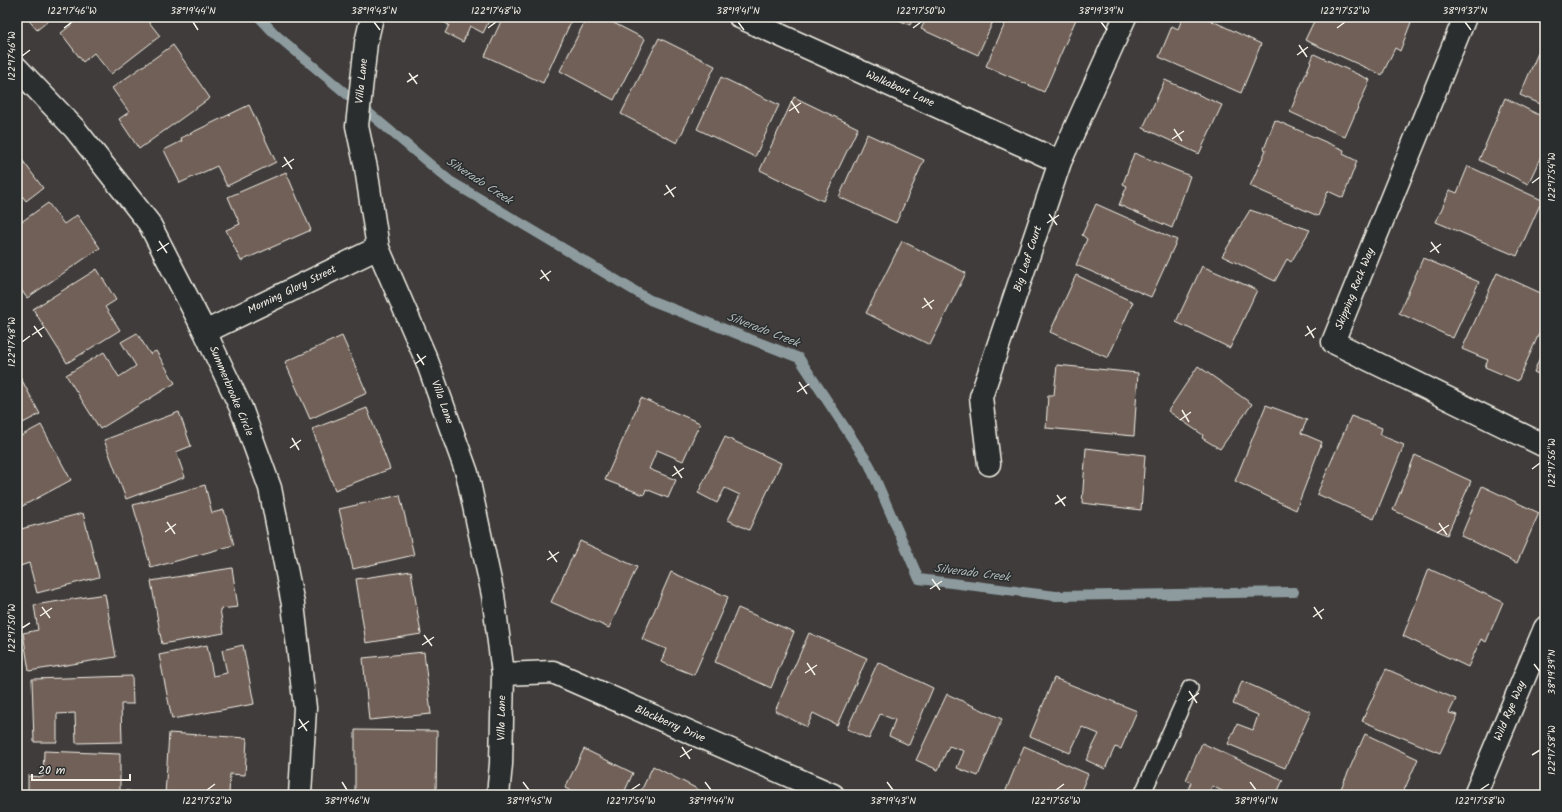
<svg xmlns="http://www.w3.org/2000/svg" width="1562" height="812" font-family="Kalam,sans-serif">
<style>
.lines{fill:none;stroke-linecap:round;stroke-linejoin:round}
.stream{stroke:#8d9b9e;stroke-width:10}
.building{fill:#716058;stroke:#f4f1e8}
.service-casing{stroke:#f4f1e8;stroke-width:18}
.minor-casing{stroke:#f4f1e8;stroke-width:25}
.service{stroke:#2a2d2e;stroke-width:15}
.minor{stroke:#2a2d2e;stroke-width:22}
.ticks{fill:none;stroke:#f4f1e8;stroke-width:1.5}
.labels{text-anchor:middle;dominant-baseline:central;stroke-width:3;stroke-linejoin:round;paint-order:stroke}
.street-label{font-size:11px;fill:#f4f1e8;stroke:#2a2d2e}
.water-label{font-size:12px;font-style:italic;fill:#b0b7b7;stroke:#2a2d2e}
.neatline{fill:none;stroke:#f4f1e8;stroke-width:1.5}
.ticks-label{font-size:10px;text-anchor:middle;fill:#f4f1e8}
</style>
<rect width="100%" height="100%" fill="#3f3c3b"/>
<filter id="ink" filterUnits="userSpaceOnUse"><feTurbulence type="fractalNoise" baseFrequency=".025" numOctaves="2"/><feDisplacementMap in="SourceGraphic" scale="8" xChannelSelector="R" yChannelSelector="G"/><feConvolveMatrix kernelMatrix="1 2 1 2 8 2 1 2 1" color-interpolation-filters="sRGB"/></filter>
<g filter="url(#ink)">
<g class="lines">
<!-- stream -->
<path class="stream" d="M259,17L275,34L450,181L650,300L799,358L869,464L919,579L1056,596L1294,592"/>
</g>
<!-- building -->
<path class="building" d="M26,17H53L37,30Z
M81,17H145L160,36L111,74L94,53L83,62L61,33Z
M434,17H491L483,33L470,26L463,42L445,33L449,25Z
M503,17H573L543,83L485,56Z
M587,17H602L645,39L614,100L560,71Z
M892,17H914L910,25Z
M927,17H995L978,55L921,29Z
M1008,17H1077L1044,92L986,66Z
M1183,17H1204L1261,44L1241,93L1159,57L1172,26L1178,29Z
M1316,17H1413L1400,51L1395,48L1382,75L1305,40Z
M659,38L715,66L677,143L621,114Z
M1544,39L1545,40V106L1520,95Z
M173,45L210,98L139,149L119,119L129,112L112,88Z
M1314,54L1370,80L1345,137L1290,112Z
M721,77L779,105L755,157L697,129Z
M1165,80L1222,105L1199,154L1143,128Z
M794,97L858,128L823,201L760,170Z
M1505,98L1545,118V148L1528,184L1479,160Z
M249,105L276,162L227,186L217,166L180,183L164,150L182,141L181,138Z
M1275,120L1344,150L1343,154L1357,161L1343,198L1328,191L1318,216L1250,186L1266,150L1264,149Z
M867,134L924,160L896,223L839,197Z
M17,153L43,188L26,201L17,189Z
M1134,153L1190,176L1172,228L1119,205L1127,186L1123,184Z
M1468,166L1542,200L1517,256L1436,222L1450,190L1457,193Z
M286,172L311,230L241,261L226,230L240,224L228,197Z
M48,203L64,224L77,215L100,248L27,298L17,284V225Z
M1096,204L1177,240L1151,297L1076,265L1087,239L1082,235Z
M1250,210L1310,230L1291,262L1287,259L1275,281L1222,256Z
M902,241L966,273L930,345L866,313Z
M1423,258L1479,282L1453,338L1399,313Z
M1202,266L1257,290L1230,348L1176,322Z
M97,269L116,300L105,307L120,330L67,363L33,309Z
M1497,273L1545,295V320L1518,381L1485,367L1488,360L1462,349Z
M1076,275L1133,302L1108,358L1050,332Z
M137,333L150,354L156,351L175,383L100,429L66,375L104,352L119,377L136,366L121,342Z
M342,336L367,393L310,419L285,362Z
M1545,345V377L1534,372Z
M1057,365L1138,373L1134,436L1046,428L1048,395H1054Z
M1198,366L1252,404L1220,449L1202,438L1203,435L1168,411Z
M17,371L40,414L17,426Z
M641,398L700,423L683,461L657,450L649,469L676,480L668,498L646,489L644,495L605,480Z
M1266,405L1307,420L1301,433L1322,442L1296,510L1235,481Z
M367,408L390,469L335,490L312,429Z
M179,412L191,446L176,452L185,477L126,499L104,440Z
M1351,416L1382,428L1380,435L1404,445L1374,519L1317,494Z
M41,425L71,480L17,509V438Z
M725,437L781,463L749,530L728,520L740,495L725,488L717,503L698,493Z
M1086,448L1145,455L1141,510L1082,503Z
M1415,455L1471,481L1447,535L1393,510Z
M205,485L212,513L224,510L234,545L151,568L133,505Z
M1482,486L1539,513L1517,563L1461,536Z
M400,495L414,555L353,569L339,509Z
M83,513L99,577L37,593L29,563L20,566L17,556V530Z
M580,541L637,567L609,628L551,602Z
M232,568L238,607L220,609L224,633L162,644L151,581Z
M1429,569L1503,602L1486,642L1481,639L1468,667L1403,636Z
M411,571L421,634L366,643L356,579Z
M671,572L728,597L694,675L661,662L666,649L642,639Z
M105,594L116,657L29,671L23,633L38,630L34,605Z
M738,608L794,632L771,688L715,662Z
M809,633L867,658L837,725L813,713L807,727L775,711Z
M207,645L213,676L227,673L222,650L243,645L254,704L172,719L159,655Z
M424,652L431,714L369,720L363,658Z
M878,662L933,688L909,745L889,736L895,720L880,714L869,739L847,729Z
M1386,669L1456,699L1449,713L1458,715L1440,753L1362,721Z
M132,676L133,704H121L122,742L76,743L75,713L57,714V742H34L32,679Z
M1054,678L1137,711L1121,749L1115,747L1105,769L1086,760L1099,734L1082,727L1070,753L1030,736Z
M1242,681L1311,712L1285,768L1228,744L1237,724L1253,730L1258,715L1233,704Z
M947,694L1002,719L978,776L957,768L964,751L949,746L938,770L916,760Z
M355,730L437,731L436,795H355Z
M169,733L247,738L245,775L230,774L229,795H165Z
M1365,734L1418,759L1402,795H1345L1339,793Z
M1202,743L1283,780L1276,795H1228V794L1212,786L1208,795H1186L1191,782L1186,780Z
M1024,746L1088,774L1080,793L1084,795H1004Z
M584,749L633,773L623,795H579L565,788Z
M44,751L120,754V791H130V795H28V776L43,777Z
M653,766L709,795H639Z"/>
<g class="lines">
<defs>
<path id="service" d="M1142,795L1190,688"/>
<path id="minor" d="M372,17L366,43L357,126L366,168L378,248L427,361L467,473L493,595L503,674L501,764L498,795
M740,17L1060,162
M1465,17L1333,342L1545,446
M17,68L75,129L149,223L205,332L241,408L270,488L293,604L305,708L300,795
M205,332L378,248
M989,464L981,397L1060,162L1125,17
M503,674L553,672L833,795
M1475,795L1545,628"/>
</defs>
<!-- service casing -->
<use href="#service" class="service-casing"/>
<!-- minor casing -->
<use href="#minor" class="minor-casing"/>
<!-- service -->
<use href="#service" class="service"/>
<!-- minor -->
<use href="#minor" class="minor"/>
</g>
</g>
<!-- ticks -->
<path class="ticks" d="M193,22L198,30M374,22L380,30M738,22L744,30M1101,22L1107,30M1465,22L1471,30M64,28L72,22M488,28L496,22M913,28L921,22M1337,28L1345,22M1299,45L1307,57M1297,55L1308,47M22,56L30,50M409,73L417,84M407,82L418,75M791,101L799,113M789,111L801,103M1174,129L1182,141M1172,139L1184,131M284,157L292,169M282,167L294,159M1532,183L1540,177M666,185L674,197M664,195L676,187M1049,214L1057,225M1047,223L1059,215M159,241L167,253M1431,242L1439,253M157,251L169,243M1430,252L1441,244M541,270L549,281M540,279L551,271M924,298L932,309M922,308L934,300M34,326L42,337M1307,326L1314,338M32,335L44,327M1305,336L1316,328M22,342L30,336M417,354L424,365M415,364L426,356M799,382L807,394M797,392L809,384M1182,410L1189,422M1180,420L1191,412M292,438L299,450M290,448L301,440M674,466L682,478M1532,469L1540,463M672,476L684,468M1057,495L1065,506M1055,504L1066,497M167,522L175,534M1439,523L1447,535M165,532L176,524M1437,533L1449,525M549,551L557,562M547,560L559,552M932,579L940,590M930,589L942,581M42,607L50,618M1314,607L1322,619M40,616L52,608M1313,617L1324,609M22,628L30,623M424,635L432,646M422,645L434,637M807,663L815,675M1534,664L1540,672M805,673L817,665M1189,691L1197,703M1188,701L1199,693M299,719L307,731M298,729L309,721M682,747L690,759M1532,755L1540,750M680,757L692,749M342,782L347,790M523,782L529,790M705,782L711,790M887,782L893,790M1250,782L1256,790M207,790L215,784M631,790L640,784M1056,790L1064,784M1480,790L1489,784"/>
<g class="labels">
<!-- street labels -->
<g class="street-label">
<text transform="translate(362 81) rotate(-84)">Villa Lane</text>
<text transform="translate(900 89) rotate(24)">Walkabout Lane</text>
<text transform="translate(1028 259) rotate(-72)">Big Leaf Court</text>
<text transform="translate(1355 289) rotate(-68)">Skipping Rock Way</text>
<text transform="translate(292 290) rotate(-26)">Morning Glory Street</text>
<text transform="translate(231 391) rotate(67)">Summerbrooke Circle</text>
<text transform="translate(442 402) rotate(70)">Villa Lane</text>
<text transform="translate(1510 711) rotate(-67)">Wild Rye Way</text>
<text transform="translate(502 718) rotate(-89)">Villa Lane</text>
<text transform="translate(670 724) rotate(24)">Blackberry Drive</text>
</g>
<!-- water labels -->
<g class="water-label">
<text transform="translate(479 181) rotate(33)">Silverado Creek</text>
<text transform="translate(763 330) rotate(21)">Silverado Creek</text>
<text transform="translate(972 573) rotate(7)">Silverado Creek</text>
</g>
</g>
<!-- margin -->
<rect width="1562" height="812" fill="none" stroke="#2a2d2e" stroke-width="44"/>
<!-- scale -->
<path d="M32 774v6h98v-6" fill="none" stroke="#f4f1e8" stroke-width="2"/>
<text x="38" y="774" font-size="12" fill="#f4f1e8" stroke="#2a2d2e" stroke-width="3" paint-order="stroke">20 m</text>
<rect x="22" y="22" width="1518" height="768" class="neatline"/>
<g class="ticks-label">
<text x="72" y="14">122°17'46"W</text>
<text x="193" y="14">38°19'44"N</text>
<text x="374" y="14">38°19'43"N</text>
<text x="496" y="14">122°17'48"W</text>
<text x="738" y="14">38°19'41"N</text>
<text x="921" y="14">122°17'50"W</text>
<text x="1101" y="14">38°19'39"N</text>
<text x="1345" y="14">122°17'52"W</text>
<text x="1465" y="14">38°19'37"N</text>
<text transform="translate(11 56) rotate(-90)" y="4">122°17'46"W</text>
<text transform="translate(1551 177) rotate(-90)" y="4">122°17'54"W</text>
<text transform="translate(11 342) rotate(-90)" y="4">122°17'48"W</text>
<text transform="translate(1551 463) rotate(-90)" y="4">122°17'56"W</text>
<text transform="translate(11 628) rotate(-90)" y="4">122°17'50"W</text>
<text transform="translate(1551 672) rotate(-90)" y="4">38°19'39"N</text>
<text transform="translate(1551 750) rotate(-90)" y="4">122°17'58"W</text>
<text x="207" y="804">122°17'52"W</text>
<text x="347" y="804">38°19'46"N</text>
<text x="529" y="804">38°19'45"N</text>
<text x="631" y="804">122°17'54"W</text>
<text x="711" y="804">38°19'44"N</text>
<text x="893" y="804">38°19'43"N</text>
<text x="1056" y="804">122°17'56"W</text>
<text x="1256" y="804">38°19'41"N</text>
<text x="1480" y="804">122°17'58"W</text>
</g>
</svg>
